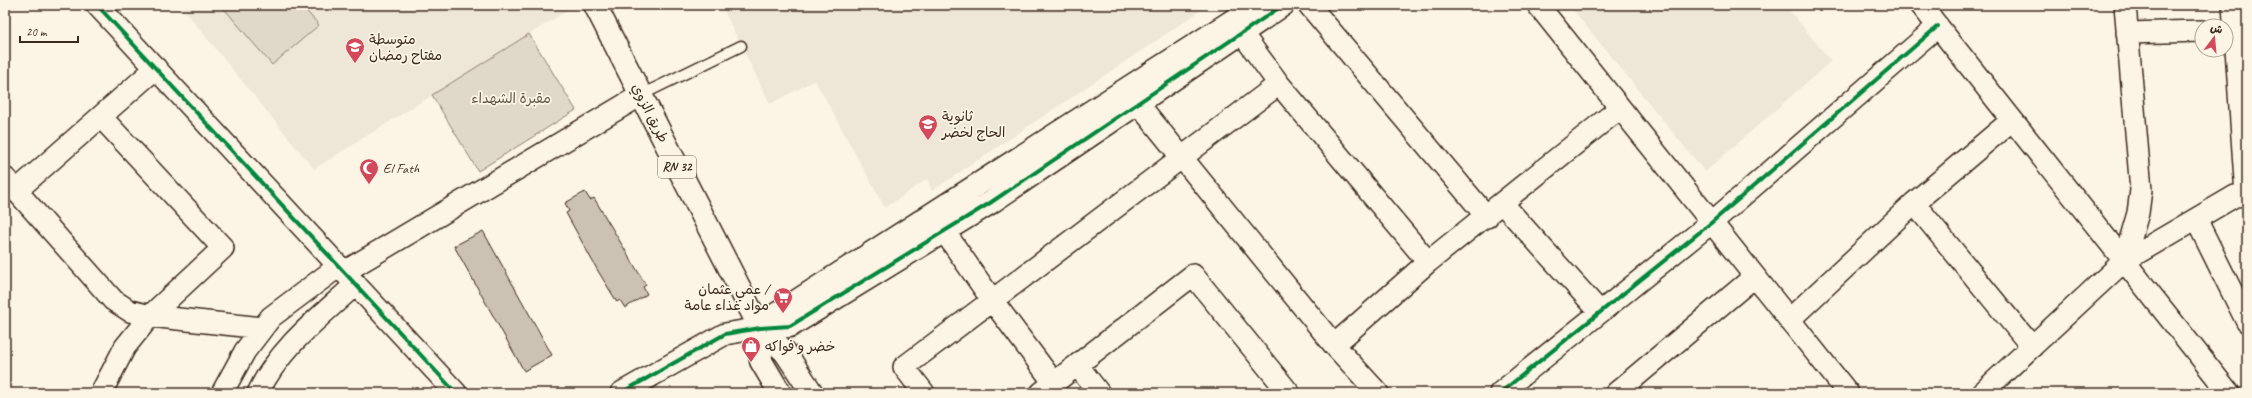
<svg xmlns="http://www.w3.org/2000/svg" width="2252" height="398" font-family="Caveat,'Playpen Sans Arabic',sans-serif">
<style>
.built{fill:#eee6d6}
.green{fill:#e0d8c8;stroke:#8e8173}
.building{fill:#ccc2b3;stroke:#3b2a1e}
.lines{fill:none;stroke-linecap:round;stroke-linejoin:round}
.service-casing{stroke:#3b2a1e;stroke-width:13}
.minor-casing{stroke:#3b2a1e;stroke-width:24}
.tertiary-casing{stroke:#3b2a1e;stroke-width:25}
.primary-casing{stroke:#3b2a1e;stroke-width:25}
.service{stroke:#fcf5e5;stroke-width:10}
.minor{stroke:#fcf5e5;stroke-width:21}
.tertiary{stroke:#fcf5e5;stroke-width:22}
.primary{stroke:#fcf5e5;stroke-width:22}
.cycleway-casing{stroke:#fcf5e5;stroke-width:6}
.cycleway{stroke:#00873e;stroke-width:4}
.labels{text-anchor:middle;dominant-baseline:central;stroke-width:3.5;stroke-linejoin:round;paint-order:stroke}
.shield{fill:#fcf5e5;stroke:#75675a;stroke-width:1}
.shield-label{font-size:13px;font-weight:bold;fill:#3b2a1e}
.poi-label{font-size:14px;fill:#3b2a1e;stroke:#fcf5e5;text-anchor:start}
.park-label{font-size:14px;fill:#645648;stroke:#fcf5e5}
.street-label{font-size:14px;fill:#3b2a1e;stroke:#fcf5e5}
</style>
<rect width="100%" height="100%" fill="#fcf5e5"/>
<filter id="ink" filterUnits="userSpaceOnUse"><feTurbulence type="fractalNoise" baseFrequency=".025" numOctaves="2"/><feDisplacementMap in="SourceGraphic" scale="8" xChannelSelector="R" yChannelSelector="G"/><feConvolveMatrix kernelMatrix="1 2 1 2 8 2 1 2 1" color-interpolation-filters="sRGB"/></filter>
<g filter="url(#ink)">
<!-- built -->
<path class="built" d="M180,5H564L568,10L314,169Z
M721,5H1209L932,191L927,179L885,208L815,80L770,104Z
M1569,5H1785L1831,61L1705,172Z"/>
<!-- green -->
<path class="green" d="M221,5H301L319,25L272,65Z
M529,34L576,110L478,171L432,95Z"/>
<!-- building -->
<path class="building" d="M585,192L590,200L594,198L646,285L643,287L647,294L625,308L620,300L617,302L598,271L566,213L569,211L565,203Z
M483,231L552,355L524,371L454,246Z"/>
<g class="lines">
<defs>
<path id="service" d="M641,95L741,46"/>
<path id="minor" d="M97,5L456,393
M1309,5L1487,217
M1538,5L1848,393
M1921,5L2229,393
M2233,5L2246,195
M1233,21L1279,84L1428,262
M2127,33L2202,31
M1127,90L1334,345L1378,393
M5,178L113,300L130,311L150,316L262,328
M16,191L156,68
M1502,203L1600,312
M1914,203L2032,347
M936,216L944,231L992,300L1054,383
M2196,219L2247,322
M2124,261L2138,213L2141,190L2125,5
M344,272L641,95
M1789,320L1914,203L2012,120
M1334,345L1428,262L1620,108
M1078,366L1099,393
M101,393L125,347L150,316L223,248L101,117
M222,393L245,351L271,317L339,266
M258,393C279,348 320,317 356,284
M621,393L725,334L760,328
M924,393L904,367L1279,84
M1041,393L1193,275L1289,393
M1500,393L1711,223L1938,26
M1616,393L1754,277
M1982,393L2124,261L2235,196L2247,195"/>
<path id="tertiary" d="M760,328L790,326L990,203L1283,5
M760,328L778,313L1257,5"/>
<path id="primary" d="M595,5L760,328L785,352L812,393
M760,328L761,361L780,393"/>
</defs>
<!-- service casing -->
<use href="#service" class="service-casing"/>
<!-- minor casing -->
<use href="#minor" class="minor-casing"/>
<!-- tertiary casing -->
<use href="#tertiary" class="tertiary-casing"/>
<!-- primary casing -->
<use href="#primary" class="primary-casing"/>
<!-- service -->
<use href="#service" class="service"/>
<!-- minor -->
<use href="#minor" class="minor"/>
<!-- tertiary -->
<use href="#tertiary" class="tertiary"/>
<!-- primary -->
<use href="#primary" class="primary"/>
<defs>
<path id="cycleway" d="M97,5L456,393
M621,393L725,334L760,328L790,326L990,203L1283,5
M1500,393L1711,223L1938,26"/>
</defs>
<!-- cycleway casing -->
<use href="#cycleway" class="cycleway-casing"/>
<!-- cycleway -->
<use href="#cycleway" class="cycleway"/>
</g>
</g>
<!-- icons -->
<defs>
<symbol id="school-pin" viewBox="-11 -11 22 30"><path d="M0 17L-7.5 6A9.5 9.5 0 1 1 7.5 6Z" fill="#d1495b" stroke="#fcf5e5"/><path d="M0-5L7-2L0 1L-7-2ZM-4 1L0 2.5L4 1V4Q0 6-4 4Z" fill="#fff"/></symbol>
<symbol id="mosque-pin" viewBox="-11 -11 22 30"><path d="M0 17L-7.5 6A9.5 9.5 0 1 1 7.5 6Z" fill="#d1495b" stroke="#fcf5e5"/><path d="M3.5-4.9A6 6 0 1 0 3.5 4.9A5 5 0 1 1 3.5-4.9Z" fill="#fff"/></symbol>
<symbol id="supermarket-pin" viewBox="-11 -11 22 30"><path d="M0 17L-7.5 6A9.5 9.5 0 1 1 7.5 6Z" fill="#d1495b" stroke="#fcf5e5"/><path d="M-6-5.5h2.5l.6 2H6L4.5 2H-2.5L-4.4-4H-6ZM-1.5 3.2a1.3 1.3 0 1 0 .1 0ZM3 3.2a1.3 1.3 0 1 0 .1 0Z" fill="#fff"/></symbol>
<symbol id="shop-pin" viewBox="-11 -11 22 30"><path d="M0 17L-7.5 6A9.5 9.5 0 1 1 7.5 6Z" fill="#d1495b" stroke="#fcf5e5"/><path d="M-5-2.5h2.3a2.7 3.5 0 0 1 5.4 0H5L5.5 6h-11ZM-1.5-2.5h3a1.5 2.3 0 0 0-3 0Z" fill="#fff"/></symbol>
</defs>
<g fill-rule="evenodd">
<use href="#school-pin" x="344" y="36" width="22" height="30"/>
<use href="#school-pin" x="917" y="113" width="22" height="30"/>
<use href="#mosque-pin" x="358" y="157" width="22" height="30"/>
<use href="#supermarket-pin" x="772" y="286" width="22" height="30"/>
<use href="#shop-pin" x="740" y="335" width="22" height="30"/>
</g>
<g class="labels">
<!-- shield labels -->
<rect class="shield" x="658" y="156" width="38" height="22" rx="3"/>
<g class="shield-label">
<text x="677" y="167">RN 32</text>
</g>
<!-- poi labels -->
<g class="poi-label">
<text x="369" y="39">متوسطة<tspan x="369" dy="16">مفتاح رمضان</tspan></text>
<text x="942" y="116">ثانوية<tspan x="942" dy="16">الحاج لخضر</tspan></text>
<text x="383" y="168">El Fath</text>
<text x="769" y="289" text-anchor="end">عمي عثمان /<tspan x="769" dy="16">مواد غذاء عامة</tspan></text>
<text x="765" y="346">خضر و فواكه</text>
</g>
<!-- park labels -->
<g class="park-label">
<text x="511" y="98">مقبرة الشهداء</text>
</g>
<!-- street labels -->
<g class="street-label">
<text transform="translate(650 113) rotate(63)">طريق الزوي</text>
</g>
</g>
<!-- margin -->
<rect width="2252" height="398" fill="none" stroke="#fcf5e5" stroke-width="20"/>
<rect x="10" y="10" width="2232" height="378" fill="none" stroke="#3b2a1e" stroke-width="1.5" filter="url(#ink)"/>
<!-- north arrow -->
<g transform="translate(2214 38) rotate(16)"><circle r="19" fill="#fcf5e5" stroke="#afa495"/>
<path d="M0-3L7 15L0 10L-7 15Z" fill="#d1495b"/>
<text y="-6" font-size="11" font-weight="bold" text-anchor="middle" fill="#3b2a1e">ش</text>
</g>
<!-- scale -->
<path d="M20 36v6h58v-6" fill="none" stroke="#3b2a1e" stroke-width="2"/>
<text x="26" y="36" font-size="12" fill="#3b2a1e" stroke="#fcf5e5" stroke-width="3" paint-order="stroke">20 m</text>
</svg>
